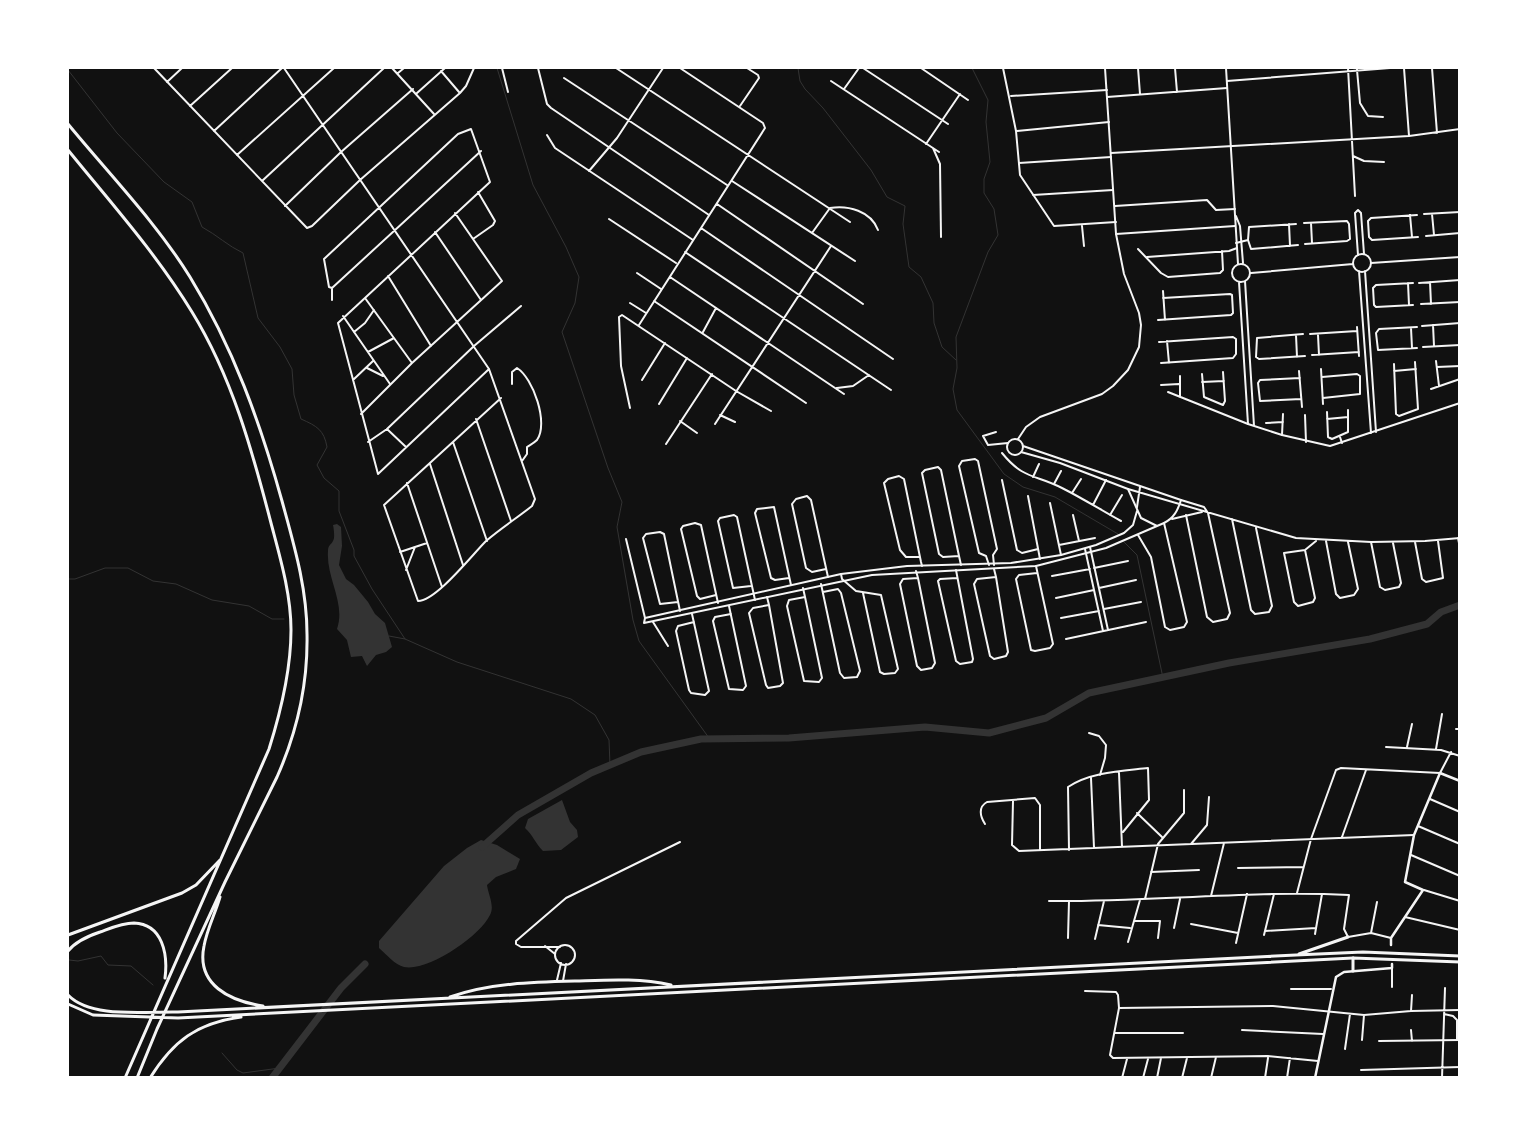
<svg xmlns="http://www.w3.org/2000/svg" width="1527" height="1145" font-family="Rubik,sans-serif">
<style>
.water{fill:#333}
.lines{fill:none;stroke-linecap:round;stroke-linejoin:round}
.stream{stroke:#333;stroke-width:1}
.river{stroke:#333;stroke-width:7}
.minor{stroke:#f5f5f5;stroke-width:2}
.tertiary{stroke:#f5f5f5;stroke-width:2}
.secondary{stroke:#f5f5f5;stroke-width:2.5}
.trunk{stroke:#f5f5f5;stroke-width:3}
.motorway{stroke:#f5f5f5;stroke-width:3}
</style>
<rect width="100%" height="100%" fill="#111"/>
<!-- water -->
<path class="water" d="M337,524L341,527L342,546L339,565L346,579L354,585L368,602L375,614L385,623L392,647L386,652L376,655L367,666L362,656L351,657L347,640L337,629C346,603 326,578 328,551C328,545 331,545 333,541C335,538 334,530 333,525Z
M562,800L570,822L577,830L578,837L561,850L543,851C535,843 533,835 525,828L528,819Z
M481,840L497,845L520,859L516,869L496,877L487,885C488,894 495,906 490,915C480,936 428,972 404,967C395,965 386,954 379,948V941L444,866L467,848Z"/>
<g class="lines">
<!-- stream -->
<path class="stream" d="M497,68L533,185L566,247L579,277L575,303L562,332L608,468L622,502L617,527L633,620L639,641L709,738
M798,68L800,81L805,89L823,108L871,170L887,197L905,206L903,224L909,267L921,277L933,303L934,323L942,347L956,360
M972,68L988,100L986,122L990,162L984,179V193L994,209L998,235L988,252L956,337L957,368L953,389L957,410L1004,474L1023,487L1055,497L1118,534
M68,70L117,133L164,182L192,202L202,227C217,235 228,246 243,253L258,318L280,347L292,369L294,395L301,419C317,426 324,430 327,447L317,465L324,478L339,491V511L354,550V556L372,589L405,639L457,662L571,699L595,715L609,740L610,765
M1124,542L1137,555L1163,678
M68,579H75L105,568H128L153,581L176,584L212,600L249,606L272,619H284
M389,636L405,639
M69,960L78,961L101,956L108,965L131,966L153,985
M222,1053L237,1070L243,1073L280,1068"/>
<!-- river -->
<path class="river" d="M482,847L518,815L591,773L641,752L701,739L789,738L925,727L989,733L1046,718L1089,693L1229,663L1370,639L1427,624L1441,612L1460,605
M272,1078L341,988L365,964"/>
<!-- minor -->
<path class="minor" d="M154,68L307,228L312,226L360,180L460,93L466,86L474,68
M284,68L489,369L535,499L532,506C517,518 501,528 486,541C472,555 436,601 418,601L384,505L501,398
M392,68L434,114
M502,68L508,92
M538,68L547,104L551,108L709,215
M616,68L850,222
M863,68L948,124
M921,68L968,100
M1003,68L1016,131L1020,175L1054,226L1116,222
M1138,68L1140,94
M1175,68L1177,92
M1348,68L1355,196
M1404,68L1409,136
M1432,68L1437,133
M1357,70L1360,103L1368,116L1383,117
M441,71L459,92
M398,73L404,68
M564,78L727,185
M831,81L939,152
M1227,81L1390,68
M167,82L182,68
M844,89L859,68
M417,93L445,68
M1011,96L1107,90
M1107,97L1227,88
M190,106L232,68
M740,106L759,78L758,75L747,68
M214,131L282,68
M1017,131L1109,122
M547,135L555,148L693,240
M926,144L960,94
M933,148L940,164L941,237
M1111,153L1409,136L1460,129
M237,155L334,68
M1353,156L1364,161L1384,162
M1019,163L1111,157
M589,171L617,138L663,68
M262,181L384,68
M732,181L855,261
M1033,195L1113,190
M717,204L863,304
M285,206L341,152L413,89
M1115,206L1207,200L1216,210L1235,209
M1424,214L1460,212
M1432,214L1434,235
M1410,215L1412,237
M1417,215L1371,218L1368,221L1369,237L1372,240L1418,237
M609,219L676,263
M1304,223L1347,221L1349,224L1350,239L1347,241L1305,244
M1311,223L1312,243
M1289,224L1290,246
M1296,224L1249,227L1248,240L1251,249L1298,245
M1082,226L1084,246
M701,228L893,359
M435,232L481,300
M812,233L830,208C848,205 871,211 878,230
M1116,234L1235,226
M1426,236L1460,233
M473,239L493,225L495,221L478,192
M1236,243L1248,240
M1138,249L1161,273L1168,277L1220,273L1223,270L1222,251
M685,252L891,390
M1358,255L1355,213L1358,210L1361,213L1364,254
M1147,257L1229,251L1237,248
M637,273L661,289
M388,276L431,346
M670,277L844,394
M1430,282L1431,304
M1408,283L1409,305
M1419,283L1460,280
M332,288L329,287L324,259L458,134L471,129L490,182L338,323L378,474L489,369
M332,288L481,151
M332,288V300
M1163,291L1165,320
M365,298L412,363
M654,301L806,403
M630,303L646,313
M1421,304L1460,302
M1413,305L1376,307L1374,305L1373,288L1376,285L1413,283
M343,316L390,384
M1158,320L1231,315L1233,313L1232,295L1230,294L1163,298
M639,325L765,128L763,123L680,68
M1433,325L1434,346
M1422,326L1460,323
M1357,327L1359,356
M1411,328L1412,348
M354,332L365,323L374,310
M703,332L716,308
M1303,334L1257,338L1256,357L1259,359L1305,356
M1310,334L1357,331
M1296,335L1297,357
M1318,335L1319,355
M1167,341L1169,363
M1159,342L1233,337L1236,339V354L1233,358L1161,363
M1423,347L1460,345
M1417,348L1378,350L1376,333L1379,329L1417,327
M368,352L394,338
M1312,355L1359,352
M1436,361L1439,386
M1394,364L1396,414L1399,416L1418,409L1415,362
M1437,367L1460,366
M367,368L383,376
M1321,369L1323,404
M1299,371L1302,407
M1394,371L1416,369
M1202,374L1204,397L1223,405L1225,401L1223,372
M1180,376V397
M1322,377L1357,374L1360,376V394L1323,398
M1300,378L1260,380L1258,383L1260,401L1301,399
M353,380L373,361
M642,380L665,343
M1202,382L1224,381
M512,384V372L517,368C533,378 549,423 537,440C534,443 530,445 527,447V454L522,461
M1161,385L1179,384
M837,388L853,386L869,375
M1431,389L1460,379
M1168,392L1248,424
M659,404L687,358
M630,408L621,366L619,317L622,315L736,391L771,411
M1327,412L1328,437L1332,439L1348,432V410
M361,414L412,363L502,281L455,213
M720,415L735,422
M1305,415L1306,442
M476,419L511,521
M1327,419L1348,417
M680,421L697,433
M1266,423L1283,422
M715,424L831,246
M387,429L406,447
M996,432L983,436L988,445L1008,443
M1282,435L1283,414
M1340,437L1342,443
M368,442L387,429L474,346L521,306
M453,442L487,541
M666,444L712,374
M1002,453C1024,480 1035,474 1062,488C1082,498 1101,510 1121,521
M430,464L463,565
M1033,477L1039,464
M1002,480L1017,550L1022,553L1038,549
M407,483L442,587
M1054,484L1061,471
M1128,489L1296,538L1371,542L1425,541L1460,538
M1072,493L1081,479
M1028,496L1040,559
M1181,500L1204,507L1208,513L1230,613L1227,619L1213,622L1207,617L1186,515
M1050,503L1061,555
M1093,505L1106,480
M1137,507L1140,487
M1073,515L1079,541
M1110,515L1122,495
M1232,519L1251,610L1255,614L1269,612L1272,606L1256,528
M1138,535L1151,557L1165,627L1170,630L1184,627L1187,622L1164,523
M1458,538L1460,548
M626,539L645,618
M1326,541L1336,594L1340,598L1354,595L1358,589L1348,542
M1371,542L1380,587L1385,590L1399,587L1401,583L1393,543
M1415,542L1422,579L1426,582L1443,578L1438,541
M1059,545L1095,538
M1090,547L1108,630
M1085,549L1103,631
M1305,550L1315,598L1313,602L1298,606L1294,602L1284,553L1305,550L1316,541
M400,552L427,543
M959,556L943,557L939,554L922,473L925,470L938,467L941,470L959,556L961,565
M920,557H906L900,550L884,483L888,479L899,476L904,479L921,562L922,566
M989,565L986,556L979,553L959,466L962,461L975,459L978,461L997,549L993,555L994,565
M1036,566L1053,644L1050,648L1035,651L1031,650L1016,579L1019,575L1037,573
M1094,568L1128,561
M826,569L812,572L806,568L792,504L796,499L807,496L811,500L828,577
M994,569L996,577L1008,652L1006,656L994,659L990,656L974,584L977,579L996,577
M406,570L415,547
M956,570L973,659L972,662L960,664L956,661L938,581L940,579L957,578
M916,571L918,578L935,663L932,668L921,670L917,666L900,584L903,579L918,578
M841,574L842,579L856,591L881,595L898,669L895,673L884,674L880,672L863,593
M1052,576L1090,569
M789,578L775,580L771,578L755,513L757,509L774,507L791,585
M821,584L840,673L844,678L857,677L860,671L841,593L838,589L823,592
M751,586L733,588L718,521L720,518L734,515L737,517L755,600
M803,588L805,597L822,678L819,682L804,681L787,606L789,600L805,597
M1099,588L1136,580
M716,595L700,599L697,596L681,529L683,526L695,523L701,525L718,603
M767,597L769,605L783,683L780,686L768,688L766,685L749,613L753,608L769,605
M1056,598L1094,590
M678,602L660,604L643,538L646,534L660,532L664,534L680,611
M729,606L746,686L743,690L729,689L713,621L715,617L731,614
M1104,609L1141,602
M692,614L709,691L705,695L691,693L689,690L676,631L678,626L694,622
M1061,618L1099,611
M653,622L668,646
M1066,639L1146,622
M1456,729H1460
M1089,733L1099,736L1106,745L1105,758L1100,775
M1386,747L1441,750L1460,756
M1407,747L1412,724
M1436,749L1442,714
M1119,773L1122,847
M1091,778L1094,848
M1430,799L1460,812
M1013,801L1012,845L1019,851L1414,835
M1137,813L1162,837
M985,824C980,816 978,807 987,802L1035,798L1040,805V850
M1418,826L1460,844
M1342,837L1366,770
M1191,844L1207,825L1209,797
M1069,850L1068,787C1090,772 1122,771 1148,768L1149,800L1123,832
M1411,855L1460,876
M1238,868L1303,867
M1151,872L1199,870
M1424,890L1460,901
M1297,893L1311,839L1336,770L1341,768L1440,773L1451,752
M1211,896L1224,843
M1145,899L1158,844L1184,813V790
M1049,901C1149,902 1249,890 1349,895L1344,929L1348,937L1371,933L1391,938
M1405,917L1460,930
M1135,921H1160L1158,938
M1191,924L1238,933
M1098,925L1130,928
M1174,928L1180,899
M1265,931L1316,928
M1371,933L1377,902
M1315,934L1322,894
M1264,935L1274,894
M1068,938L1069,901
M1095,939L1104,901
M1128,942L1140,900
M1236,943L1247,894
M555 955a10 10 0 1 1 20 0a10 10 0 1 1-20 0Z
M545,946L555,954
M560,947H521L516,944V941L566,898L680,842
M557,980L561,963
M563,981L566,964
M1392,987V968
M1291,989H1331
M1085,991L1116,992L1118,995L1119,1008L1110,1055L1113,1058L1268,1056L1318,1061
M1119,1008L1273,1006L1364,1015L1411,1011L1460,1010
M1411,1011L1412,995
M1444,1014L1453,1016L1457,1020V1040
M1242,1030L1323,1034
M1411,1030L1412,1041
M1115,1033H1183
M1362,1040L1364,1015
M1379,1041L1460,1040
M1345,1049L1350,1014
M1361,1070L1460,1067
M1122,1078L1127,1059
M1143,1078L1148,1059
M1157,1078L1161,1058
M1182,1078L1187,1058
M1211,1078L1216,1057
M1265,1078L1268,1058
M1287,1078L1290,1058
M1442,1078L1445,988"/>
<!-- tertiary -->
<path class="tertiary" d="M1226,68L1238,264
M1236,216L1240,226L1243,263
M1353 263a9 9 0 1 1 18 0a9 9 0 1 1-18 0Z
M1371,263L1460,257
M1232 273a9 9 0 1 1 18 0a9 9 0 1 1-18 0Z
M1359,271L1371,433
M1365,271L1376,432
M1251,273L1353,264
M1245,281L1254,426
M1239,282L1248,424L1282,435L1330,446L1460,403
M1007 447a8 8 0 1 1 16 0a8 8 0 1 1-16 0Z
M1018,439L1026,427L1040,417L1102,394L1113,386L1128,370L1139,347L1141,325L1139,313L1124,274L1116,234L1105,68
M1023,446L1181,500C1178,510 1174,518 1164,523L1106,548L1036,566L872,575L644,623L645,618L841,574L907,566L1011,563L1061,555L1096,545L1124,533L1133,525L1137,511
M1021,452L1060,463L1128,489L1141,518L1157,526
M1172,519L1202,512"/>
<!-- secondary -->
<path class="secondary" d="M1391,945V938L1423,890L1405,882L1414,835L1440,773L1460,781
M1315,1078L1336,977L1344,972L1392,968V964"/>
<!-- trunk -->
<path class="trunk" d="M1353,971V958L1460,962"/>
<!-- motorway -->
<path class="motorway" d="M68,124C109,174 156,222 190,277C233,347 260,422 282,501C294,545 307,588 307,634C308,683 297,732 277,777L225,882L157,1029L137,1078
M68,150C111,203 156,253 192,312C232,377 252,450 271,523C280,557 291,594 291,630C291,670 281,711 269,749L125,1078
M220,897C215,914 207,929 204,946C196,985 230,1001 263,1006
M68,935L182,893L196,885L220,860
M68,951C76,941 88,936 100,932C111,928 122,923 134,923C163,924 168,955 165,978
M1299,954L1348,937
M68,995C91,1019 146,1011 178,1012L1296,955L1363,952L1460,956
M450,997C490,983 533,982 575,981C608,980 639,978 671,985
M68,1004L93,1015L178,1018L1353,958
M150,1078C173,1041 197,1023 241,1017"/>
</g>
<!-- border -->
<rect width="1527" height="1145" fill="none" stroke="#ffffff" stroke-width="138"/>
</svg>
